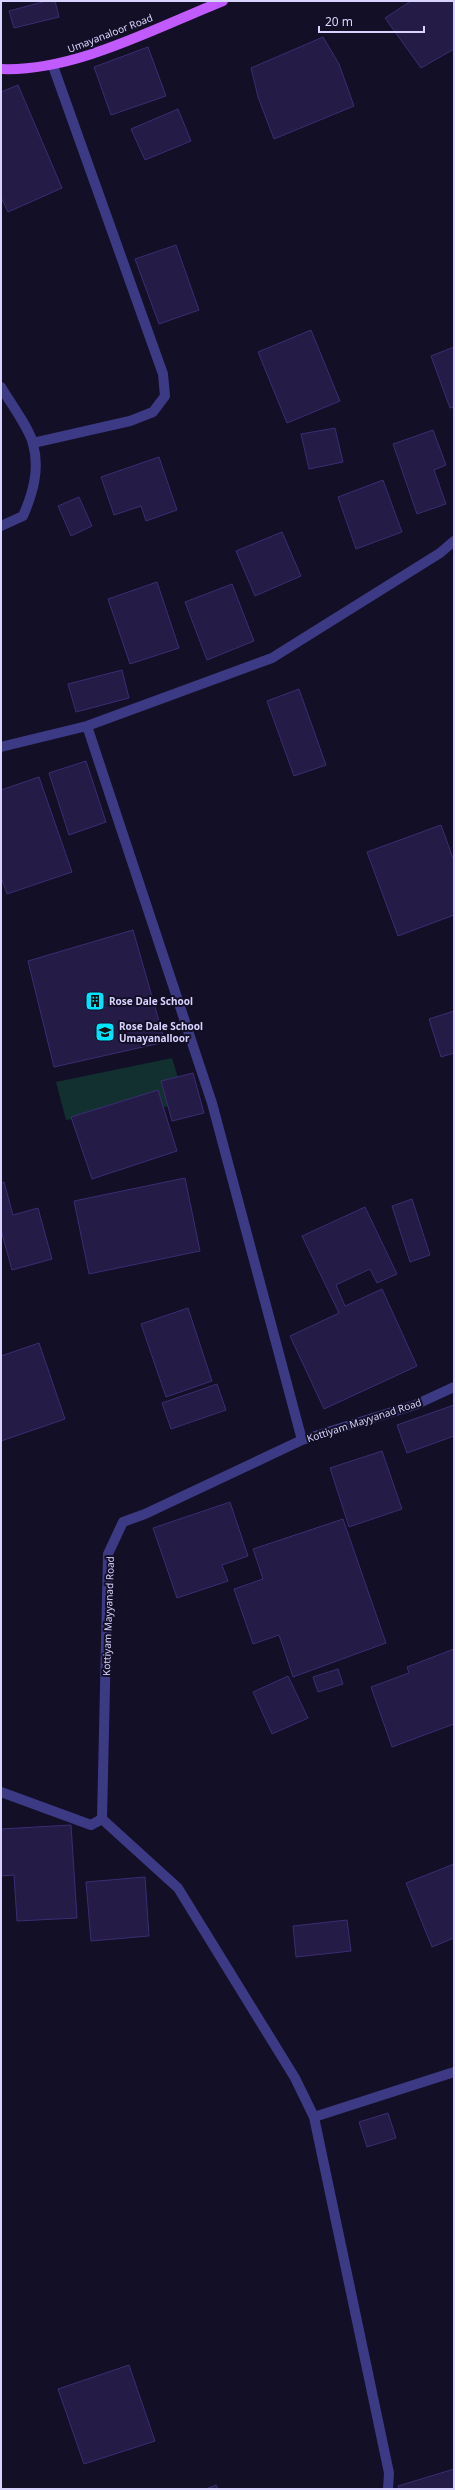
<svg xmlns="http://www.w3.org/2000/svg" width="455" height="2490" font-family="'Noto Sans',sans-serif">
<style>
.green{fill:#12302f}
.building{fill:#241b47;stroke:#3b2d73}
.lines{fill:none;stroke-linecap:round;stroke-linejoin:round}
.minor{stroke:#3d3a85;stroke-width:10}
.major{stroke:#c25bff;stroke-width:10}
.labels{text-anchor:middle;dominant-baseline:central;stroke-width:4;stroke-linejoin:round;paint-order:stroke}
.street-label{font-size:10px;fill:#d9d4ff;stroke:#130f26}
.poi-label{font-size:10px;font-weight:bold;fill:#d9d4ff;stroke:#130f26;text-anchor:start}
</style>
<rect width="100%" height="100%" fill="#130f26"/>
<!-- green -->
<path class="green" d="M172,1058L186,1104L66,1120L56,1082Z"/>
<!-- building -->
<path class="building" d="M46,1H55L59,17L14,28L9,11Z
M411,1H454V49L421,68L385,18Z
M323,37L339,64L354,106L274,139L258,97L251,68Z
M148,47L166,96L111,115L94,67Z
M18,85L62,188L8,212L1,197V92Z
M178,109L191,141L145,160L131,129Z
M176,245L199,310L159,324L135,259Z
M311,330L340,401L287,423L258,352Z
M454,347V407L450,408L431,356Z
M335,428L343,462L309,469L301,434Z
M433,430L446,465L434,470L446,504L417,514L393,444Z
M159,457L177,510L146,521L141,506L114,515L101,477Z
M383,480L402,532L356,549L338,497Z
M79,497L92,526L71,536L58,506Z
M282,532L301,576L255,596L236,551Z
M157,582L179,648L130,664L108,599Z
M232,584L254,641L207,660L185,602Z
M122,670L129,698L76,712L68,684Z
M299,689L326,765L294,776L267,701Z
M86,761L106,822L69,835L49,773Z
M39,777L72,872L7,894L1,877V790Z
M441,825L454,861V915L398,936L367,852Z
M133,930L165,1042L54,1067L28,961Z
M454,1011V1053L441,1057L429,1019Z
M193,1073L204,1113L172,1121L161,1081Z
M158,1090L177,1151L92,1179L71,1117Z
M185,1178L200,1251L89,1274L74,1201Z
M4,1182L13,1215L38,1208L52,1259L12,1270L1,1230V1183Z
M412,1199L430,1255L410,1262L392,1206Z
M365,1207L397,1274L377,1283L370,1269L336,1285L345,1306L382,1289L417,1366L324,1409L290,1336L339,1313L302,1236Z
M188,1308L212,1381L166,1397L141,1324Z
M39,1343L65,1419L1,1441V1356Z
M217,1384L226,1410L171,1429L162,1403Z
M454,1405V1436L407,1453L397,1425Z
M382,1451L402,1509L349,1527L330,1468Z
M230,1502L248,1556L222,1565L228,1581L177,1598L153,1528Z
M343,1519L386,1643L293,1677L279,1635L253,1644L234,1589L263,1579L253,1549Z
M454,1649V1724L392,1747L371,1687L409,1673L407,1667Z
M338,1669L343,1684L318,1692L313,1677Z
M288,1676L308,1718L272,1734L253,1692Z
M71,1825L77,1918L17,1921L14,1875L1,1876V1829Z
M454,1864V1938L432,1947L406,1883Z
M145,1877L149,1936L91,1941L86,1882Z
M347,1920L351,1951L296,1957L293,1926Z
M388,2113L396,2138L367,2147L359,2122Z
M129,2365L155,2441L84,2464L58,2389Z
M454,2469V2489H399L398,2486Z
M216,2485L218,2489H206Z"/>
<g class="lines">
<!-- minor -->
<path class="minor" d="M1,387C9,401 30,429 33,444C40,469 33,493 23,516L1,526
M33,443L130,421L153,412L165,396L163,374L53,66
M87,726L212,1103L302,1440
M1,747L87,726L272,658L440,553L454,541
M1,1792L91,1825L102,1819L108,1554L123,1522L145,1514L302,1440L415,1405L454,1387
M102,1819L178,1888L295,2078L314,2117L389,2473L388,2489
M314,2117L454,2072"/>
<!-- major -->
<path class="major" d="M1,69C74,72 155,28 223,1"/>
</g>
<!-- icons -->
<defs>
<symbol id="building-square" viewBox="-11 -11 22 22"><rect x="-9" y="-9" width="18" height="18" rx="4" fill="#00e5ff" stroke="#130f26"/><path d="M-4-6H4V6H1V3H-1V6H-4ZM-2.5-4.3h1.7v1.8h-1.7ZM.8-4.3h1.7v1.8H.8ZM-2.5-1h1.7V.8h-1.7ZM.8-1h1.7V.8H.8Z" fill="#111"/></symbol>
<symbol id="school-square" viewBox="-11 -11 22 22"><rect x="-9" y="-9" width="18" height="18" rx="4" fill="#00e5ff" stroke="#130f26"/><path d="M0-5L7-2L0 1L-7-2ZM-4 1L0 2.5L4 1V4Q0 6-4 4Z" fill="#111"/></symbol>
</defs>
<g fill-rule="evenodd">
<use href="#building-square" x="84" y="990" width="22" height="22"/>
<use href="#school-square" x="94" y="1021" width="22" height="22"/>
</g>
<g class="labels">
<!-- street labels -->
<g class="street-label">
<text transform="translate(110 33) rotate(-21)">Umayanaloor Road</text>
<text transform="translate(364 1420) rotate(-18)">Kottiyam Mayyanad Road</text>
<text transform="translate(108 1616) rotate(-88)">Kottiyam Mayyanad Road</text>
</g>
<!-- poi labels -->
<g class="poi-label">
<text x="109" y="1001">Rose Dale School</text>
<text x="119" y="1026">Rose Dale School<tspan x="119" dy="12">Umayanalloor</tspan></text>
</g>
</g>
<!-- border -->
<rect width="455" height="2490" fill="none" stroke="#d9d4ff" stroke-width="4"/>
<!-- scale -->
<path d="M319 26v6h105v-6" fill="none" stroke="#d9d4ff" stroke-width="2"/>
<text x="325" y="26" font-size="12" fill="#d9d4ff" stroke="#130f26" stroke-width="3" paint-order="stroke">20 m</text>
</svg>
